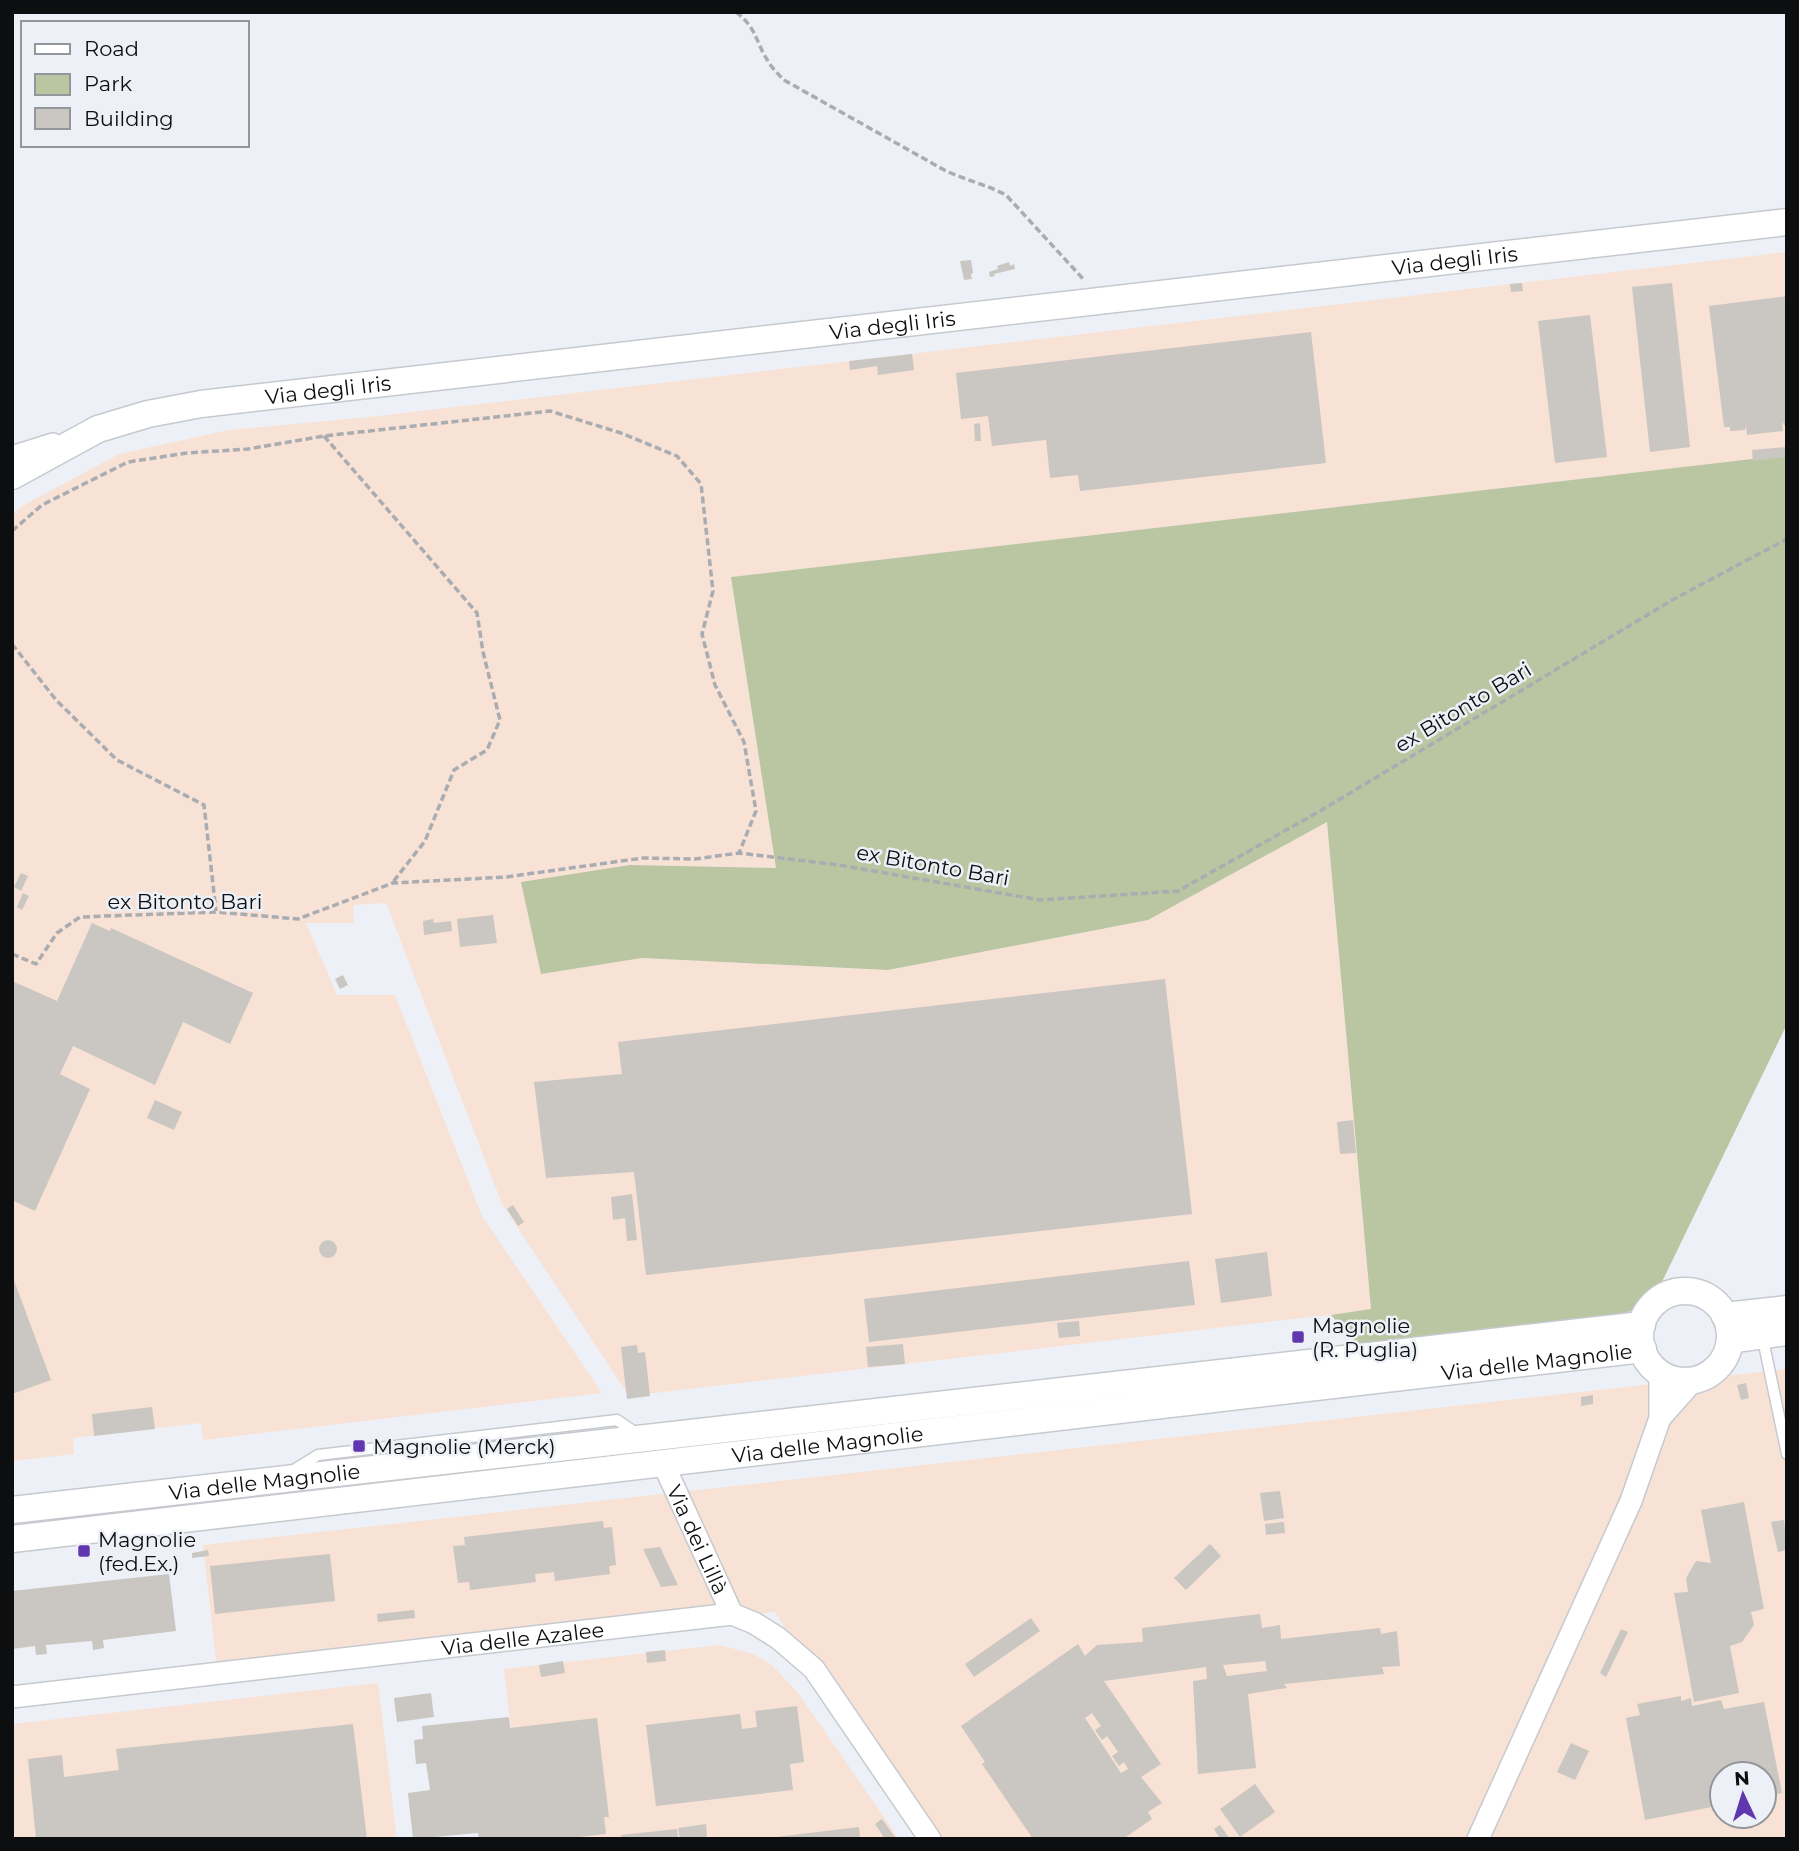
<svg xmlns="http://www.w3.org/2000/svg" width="1799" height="1851" font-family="Montserrat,sans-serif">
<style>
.industrial{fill:#f8e2d5;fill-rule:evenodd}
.green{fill:#bac5a1}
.building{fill:#cac6c1;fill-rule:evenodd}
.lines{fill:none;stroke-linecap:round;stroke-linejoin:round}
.service-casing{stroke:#c6cacf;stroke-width:13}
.minor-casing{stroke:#c6cacf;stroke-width:24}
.tertiary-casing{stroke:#c6cacf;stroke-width:29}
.path{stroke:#a9acb1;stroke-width:3.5;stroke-dasharray:7 3.5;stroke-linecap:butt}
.service{stroke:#fff;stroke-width:10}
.minor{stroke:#fff;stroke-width:21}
.tertiary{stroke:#fff;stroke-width:26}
.poi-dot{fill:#6037ae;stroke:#edf1f7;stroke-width:2.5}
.labels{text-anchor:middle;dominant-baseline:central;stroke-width:5;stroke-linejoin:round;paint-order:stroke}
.street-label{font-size:21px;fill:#0d0e10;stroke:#edf1f7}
.poi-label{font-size:21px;fill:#0d0e10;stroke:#edf1f7;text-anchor:start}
</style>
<rect width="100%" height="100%" fill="#edf1f7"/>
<!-- industrial -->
<path class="industrial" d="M1787,252V455L731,577L776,868L630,865L541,974L642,958L888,970L1148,920L1327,822L1371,1310L629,1396L502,1204L386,903L353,905L354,923H306L337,995H395L482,1216L602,1393L203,1440L201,1423L73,1438L74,1454L12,1461V515L22,506L119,454L229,430L369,417Z
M1787,1369V1839H922L775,1612L218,1678L203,1545ZM1722,1774H1764V1816H1722Z
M720,1645L753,1654L772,1665L799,1694L899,1839H524L504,1669Z
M378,1683L397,1839H12V1724Z"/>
<!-- green -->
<path class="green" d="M1787,455V1024L1659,1288L1639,1308L1625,1313L1357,1344L1331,1315L1371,1309L1327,822L1148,920L888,970L642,958L541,974L521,882L630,865L776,868L731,577Z"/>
<!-- building -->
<path class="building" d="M971,260L973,273L971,274L972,279L964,280L960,261Z
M1009,262L1010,266L1014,264L1015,269L994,274L995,276L990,277L989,272L998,269L997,266Z
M1522,283L1523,291L1511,292L1510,284Z
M1672,283L1690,447L1650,452L1632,287Z
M1787,296V425H1784L1782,421L1783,431L1747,435L1746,425L1745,430L1730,431V427H1724L1709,306Z
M1590,315L1607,457L1555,463L1538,321Z
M1311,332L1326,463L1080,491L1078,475L1050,478L1046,440L992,446L988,416L961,419L956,373Z
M912,354L914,370L878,375L877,366L850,370L849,361Z
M980,423L981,441H975L974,424Z
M1787,447V457L1753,461L1752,450Z
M21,873L28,876L21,891L14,887Z
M23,893L29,896L22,910L17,907Z
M493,915L497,943L460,947L457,919Z
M433,919L434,923L451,921L452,931L424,935L423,921Z
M92,923L110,931L111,928L253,993L230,1044L183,1022L155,1085L73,1046L60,1074L90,1089L35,1211L12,1200V981L57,1001Z
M343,975L348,985L340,989L335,979Z
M1165,979L1192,1214L646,1275L634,1172L546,1178L534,1082L622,1074L618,1042Z
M155,1100L182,1112L174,1130L147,1118Z
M1353,1120L1356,1153L1340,1154L1337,1122Z
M632,1194L637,1240L627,1241L625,1218L613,1220L611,1197Z
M513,1205L524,1222L518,1226L507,1209Z
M319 1249a9 9 0 1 1 18 0a9 9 0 1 1-18 0Z
M1267,1252L1272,1296L1221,1303L1215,1259Z
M1189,1261L1195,1305L869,1342L864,1299Z
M12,1275L51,1380L12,1394Z
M1079,1321L1080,1336L1059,1338L1057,1323Z
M903,1344L905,1364L868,1367L866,1347Z
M637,1345L638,1353L645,1352L650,1396L627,1399L621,1347Z
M1746,1383L1749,1398L1741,1400L1737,1385Z
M1593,1395V1404L1581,1406V1397Z
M152,1407L155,1429L94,1436L92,1414Z
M1280,1491L1284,1518L1264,1521L1260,1493Z
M1744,1502L1764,1609L1751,1612L1754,1625L1742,1642L1730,1646L1739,1693L1694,1702L1674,1593L1688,1592L1686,1578L1696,1561L1711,1563L1701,1510Z
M1784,1520L1787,1550L1778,1552L1771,1522Z
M603,1521L604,1528L612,1527L616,1565L609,1566L610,1574L555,1581L554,1572L535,1574L536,1582L470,1590L469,1582L458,1583L453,1546L465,1545L464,1537Z
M1284,1522L1285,1533L1266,1535L1265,1524Z
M1210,1544L1221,1556L1186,1590L1174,1578Z
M660,1547L678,1585L661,1587L643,1549Z
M208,1550L209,1556L192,1558V1553Z
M330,1554L335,1601L215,1614L210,1566Z
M169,1574L176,1631L103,1640L104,1648L93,1650L92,1641L46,1645L47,1654L36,1655L35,1646L12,1649V1591Z
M414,1610L415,1618L378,1622L377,1614Z
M1260,1614L1262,1628L1280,1625L1281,1639L1380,1628L1381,1634L1397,1631L1400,1666L1382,1667L1384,1674L1284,1684L1287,1688L1248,1694L1256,1768L1198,1774L1193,1681L1207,1679L1206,1667L1104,1681L1161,1764L1141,1777L1162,1803L1148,1812L1152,1819L1123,1839H1033L982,1764L985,1762L961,1726L1078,1644L1085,1656L1097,1645L1143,1642L1142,1628ZM1265,1661L1267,1671L1227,1676L1223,1665ZM1092,1713L1101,1726L1095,1730L1102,1740L1107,1736L1118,1752L1112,1756L1119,1766L1124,1762L1128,1769L1121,1773L1085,1718Z
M1031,1618L1040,1631L974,1677L965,1664Z
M1621,1629L1628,1632L1606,1677L1600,1673Z
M665,1650L666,1661L647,1663L646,1652Z
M563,1661L565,1673L541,1677L539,1665Z
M431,1693L434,1717L397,1722L394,1698Z
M1681,1696V1701L1691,1698L1692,1706L1721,1700L1724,1709L1764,1702L1782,1793L1764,1796V1774H1722V1805L1645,1820L1626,1718L1640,1715L1637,1704Z
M797,1706L804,1762L790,1764L793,1790L656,1806L646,1725L740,1714L742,1729L757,1727L755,1711Z
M509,1717L510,1728L597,1718L609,1817H604L606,1834L562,1839H479L478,1833L413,1839L408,1793L430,1790L426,1763L416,1764L414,1740L423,1739L422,1726Z
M353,1724L367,1839H36L28,1759L62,1755L64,1777L119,1770L116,1749Z
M1571,1743L1589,1751L1575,1780L1557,1772Z
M1255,1784L1275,1812L1240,1837L1220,1809Z
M882,1819L895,1837L892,1839H885L875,1824Z
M706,1824L707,1837L680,1839L678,1828Z
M1220,1825L1230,1839H1220L1214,1829Z
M859,1827L860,1839H776V1837Z
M677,1829L678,1839H622L621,1835Z"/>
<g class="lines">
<defs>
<path id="service" d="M1762,1335L1787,1454
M292,1471L318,1455L617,1420L639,1435"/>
<g id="minor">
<path d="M12,457L53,444"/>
<path d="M1660,1418L1693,1381"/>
<path id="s1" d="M663,1463L732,1614"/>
<path id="s2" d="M12,1697L732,1614L754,1623L778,1638L814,1669L930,1839"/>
<path d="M1478,1839L1631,1501L1660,1418V1373"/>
</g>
<g id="tertiary">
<path id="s3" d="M12,476L98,429L148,414L201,404L1787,222"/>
<circle cx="1685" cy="1336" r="45"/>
<path d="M1725,1316L1787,1309"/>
<path d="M1730,1340L1787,1332"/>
<path id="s4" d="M12,1510L1642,1325"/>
<path id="s5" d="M12,1539L1643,1349"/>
</g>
</defs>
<!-- service casing -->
<use href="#service" class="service-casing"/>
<!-- minor casing -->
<use href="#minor" class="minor-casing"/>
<!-- tertiary casing -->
<use href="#tertiary" class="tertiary-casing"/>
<!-- path -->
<path class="path" d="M736,12C757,28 756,43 768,61C772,68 778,74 784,80L946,171C966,180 987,185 1006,195L1085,281
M324,436L477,613L483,652L500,720L487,750L454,770L425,841L393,882
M12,531L42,505L128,462L187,453L248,449L324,436L550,411L621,433L677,456L701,484L713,591L702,634L715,685L744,742L756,811L739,853
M12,644L56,700L117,760L204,805L216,911
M12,954L36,964L57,933L80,917L216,912L298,919L393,883L506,877L643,858L695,859L739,853L839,865L1040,900L1178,891L1320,811L1674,599L1787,539"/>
<!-- service -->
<use href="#service" class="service"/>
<!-- minor -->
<use href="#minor" class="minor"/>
<!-- tertiary -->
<use href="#tertiary" class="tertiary"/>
</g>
<!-- markers -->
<g class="poi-dot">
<rect x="1291" y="1330" width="14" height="14" rx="3.5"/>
<rect x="352" y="1439" width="14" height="14" rx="3.5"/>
<rect x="77" y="1544" width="14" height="14" rx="3.5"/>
</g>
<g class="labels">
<!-- street labels -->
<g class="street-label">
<text stroke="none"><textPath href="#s3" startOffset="1466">Via degli Iris</textPath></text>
<text stroke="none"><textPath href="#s3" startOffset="900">Via degli Iris</textPath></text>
<text stroke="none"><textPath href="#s3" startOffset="332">Via degli Iris</textPath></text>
<text transform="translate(1463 707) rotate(-31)">ex Bitonto Bari</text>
<text transform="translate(933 865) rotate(10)">ex Bitonto Bari</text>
<text x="185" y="901">ex Bitonto Bari</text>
<text stroke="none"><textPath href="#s5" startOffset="1535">Via delle Magnolie</textPath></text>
<text stroke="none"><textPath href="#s5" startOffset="821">Via delle Magnolie</textPath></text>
<text stroke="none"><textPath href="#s4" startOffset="254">Via delle Magnolie</textPath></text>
<text stroke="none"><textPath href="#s1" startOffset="84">Via dei Lillà</textPath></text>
<text stroke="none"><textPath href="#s2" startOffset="514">Via delle Azalee</textPath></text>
</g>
<!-- poi labels -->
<g class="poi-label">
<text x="1312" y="1325">Magnolie<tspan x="1312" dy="24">(R. Puglia)</tspan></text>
<text x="373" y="1446">Magnolie (Merck)</text>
<text x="98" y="1539">Magnolie<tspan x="98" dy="24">(fed.Ex.)</tspan></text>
</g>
</g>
<!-- border -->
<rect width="1799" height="1851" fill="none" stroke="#0d0e10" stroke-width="28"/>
<!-- legend -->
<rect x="21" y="21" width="228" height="126" fill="#edf1f7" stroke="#93969b" stroke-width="2"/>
<rect x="35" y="44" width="35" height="10" fill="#ffffff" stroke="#93969b" stroke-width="2"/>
<text x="84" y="56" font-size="21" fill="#0d0e10">Road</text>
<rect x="35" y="74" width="35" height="21" fill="#bac5a1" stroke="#93969b" stroke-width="2"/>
<text x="84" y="91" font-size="21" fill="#0d0e10">Park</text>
<rect x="35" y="108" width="35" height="21" fill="#cac6c1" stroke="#93969b" stroke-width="2"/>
<text x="84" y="126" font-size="21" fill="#0d0e10">Building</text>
<!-- north arrow -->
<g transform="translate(1743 1795) rotate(356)"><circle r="33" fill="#edf1f7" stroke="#93969b" stroke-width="2"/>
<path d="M0-5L12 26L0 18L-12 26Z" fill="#6037ae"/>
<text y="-10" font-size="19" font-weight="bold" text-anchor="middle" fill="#0d0e10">N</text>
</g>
</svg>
